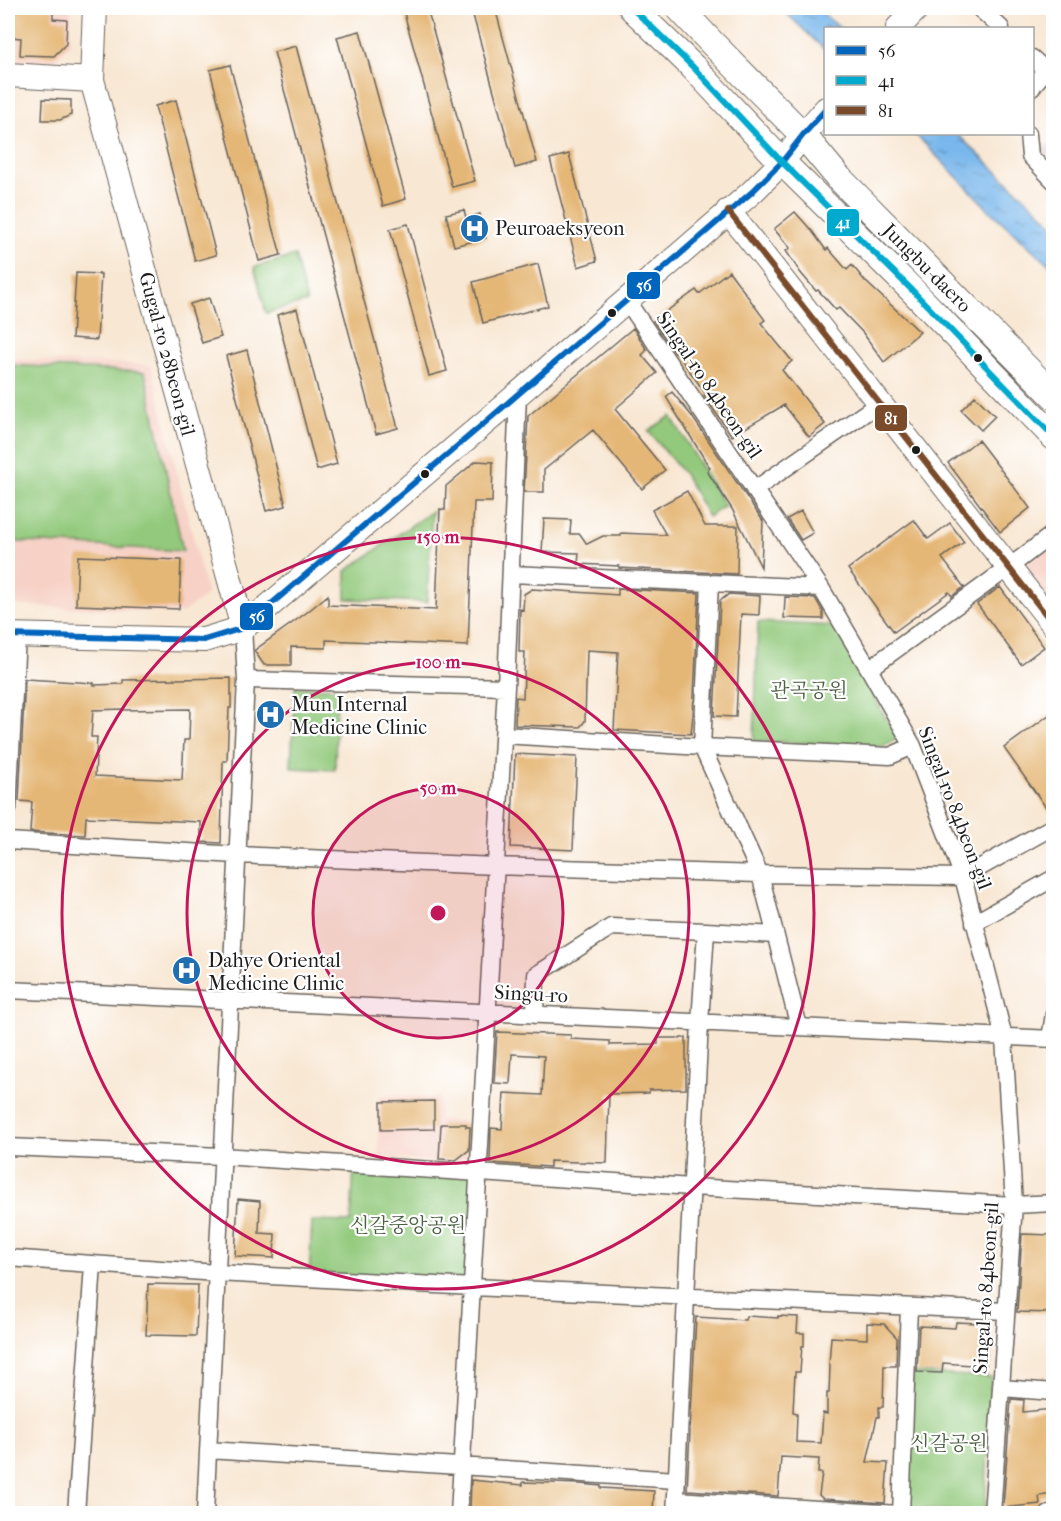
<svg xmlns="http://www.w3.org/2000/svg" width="1061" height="1521" font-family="'IM FELL French Canon','Noto Serif KR',serif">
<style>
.built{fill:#f7d1c6}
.industrial{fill:url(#industrial-furrows)}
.green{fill:#92c97b;stroke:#57724c;stroke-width:1.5}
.water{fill:url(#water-ripples);stroke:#4a6a84;stroke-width:1.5}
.building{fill:#e5b777;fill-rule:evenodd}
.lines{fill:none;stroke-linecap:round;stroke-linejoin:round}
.street-casing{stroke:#69635c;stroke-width:19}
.secondary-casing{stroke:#69635c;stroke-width:26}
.primary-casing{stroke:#69635c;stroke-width:28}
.street{stroke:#fff;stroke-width:16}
.secondary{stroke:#fff;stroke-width:24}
.primary{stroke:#fff;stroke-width:26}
.bus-1-casing{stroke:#fff;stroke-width:10}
.bus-2-casing{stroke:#fff;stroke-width:10}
.bus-3-casing{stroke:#fff;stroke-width:10}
.bus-1{stroke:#0065bd;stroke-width:6}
.bus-2{stroke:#00a9ce;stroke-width:6}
.bus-3{stroke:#7a4b2a;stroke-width:6}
.ring{fill:none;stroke:#c2185b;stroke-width:3}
.bus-dot{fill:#1c1c1c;stroke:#fff;stroke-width:2}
.labels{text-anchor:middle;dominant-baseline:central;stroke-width:4.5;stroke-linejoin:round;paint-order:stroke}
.poi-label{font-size:20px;fill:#1c1c1c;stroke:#fff;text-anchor:start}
.street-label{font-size:20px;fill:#1c1c1c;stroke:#fff}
.park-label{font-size:20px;fill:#4b6142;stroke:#fff}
.centre{fill:#c2185b;stroke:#fff;stroke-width:3}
.ring-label{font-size:18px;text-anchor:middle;font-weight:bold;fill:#c2185b;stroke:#fff;stroke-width:4.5;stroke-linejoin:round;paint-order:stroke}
.line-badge{stroke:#fff;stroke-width:2}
.badge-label{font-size:16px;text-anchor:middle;font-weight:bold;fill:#fff}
</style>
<defs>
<pattern id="industrial-furrows" width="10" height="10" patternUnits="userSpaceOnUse" patternTransform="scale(1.5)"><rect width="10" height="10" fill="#d2bfbf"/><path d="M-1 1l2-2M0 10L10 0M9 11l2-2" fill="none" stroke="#b4a4a4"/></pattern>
<pattern id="water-ripples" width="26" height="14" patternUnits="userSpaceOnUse" patternTransform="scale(1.5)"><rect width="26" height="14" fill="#79b7ec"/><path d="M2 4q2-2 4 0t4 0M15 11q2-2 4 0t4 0" fill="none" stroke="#6294be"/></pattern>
</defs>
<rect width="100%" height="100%" fill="#fff"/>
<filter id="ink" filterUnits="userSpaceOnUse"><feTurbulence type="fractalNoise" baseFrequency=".0167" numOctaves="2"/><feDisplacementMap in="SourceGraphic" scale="12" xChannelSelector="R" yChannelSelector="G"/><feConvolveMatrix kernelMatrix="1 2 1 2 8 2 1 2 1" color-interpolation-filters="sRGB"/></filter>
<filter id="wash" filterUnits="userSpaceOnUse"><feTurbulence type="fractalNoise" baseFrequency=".008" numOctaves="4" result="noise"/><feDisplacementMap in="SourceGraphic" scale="24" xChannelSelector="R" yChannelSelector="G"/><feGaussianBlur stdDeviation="1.35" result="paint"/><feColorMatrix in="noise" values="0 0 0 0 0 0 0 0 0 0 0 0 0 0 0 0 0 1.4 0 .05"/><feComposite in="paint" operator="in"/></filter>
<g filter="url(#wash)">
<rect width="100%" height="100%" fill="#f8e7d3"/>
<!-- built -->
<path class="built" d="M8,8H71L70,45L52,62L8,61Z
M8,359L151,365L207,595L182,613L8,605Z
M1053,544V615L1019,569Z
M379,1096L440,1097L439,1119L474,1122L471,1158L463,1163L378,1158Z"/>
<!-- industrial -->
<path class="industrial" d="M1053,141V181L1030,156Z"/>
<!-- green -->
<path class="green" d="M295,256L307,302L266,313L254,267Z
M8,365L145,372L183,551L8,541Z
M671,416L725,506L708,517L684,474L648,431Z
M432,511L427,602L346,599V571Z
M758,622L835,626L897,738L884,746L754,741Z
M295,687L337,688L335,770L291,768Z
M354,1165L479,1172L473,1287L309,1277L312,1221L351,1222Z
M912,1373L991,1377L985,1513L908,1508Z"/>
<!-- water -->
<path class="water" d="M781,8H816L840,28H826L825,50Z
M915,134H957L1053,224V268L990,211Z"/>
<g id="blocks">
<!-- building -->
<path class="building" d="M11,8H53V19L67,20L66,44L54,56L20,55L21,38L10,37Z
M427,8L475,181L452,187L404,13Z
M471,8H495L537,162L515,168Z
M360,31L406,199L383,206L337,37Z
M296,46L398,428L376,434L274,52Z
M230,65L273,230H274L281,255L259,261L210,70Z
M43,99L71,100V115L60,120H42Z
M176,100L216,255L195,261L155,106Z
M569,154L597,261L578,267L550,159Z
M464,210L466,218L480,214L486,238L454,246L446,214Z
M795,212L812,231L826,250L828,248L847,270L852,265L865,281L920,332L884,362L863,333L839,308L836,310L818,290L816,291L800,272L786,251L790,248L774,229Z
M408,224L447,371L429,376L390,229Z
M538,264L548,306L483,323L473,282Z
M729,271L765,320L761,323L792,361L782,370L825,424L809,437L784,405L732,436L704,396L706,394L676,352L675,353L653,321L696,290L699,294Z
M76,273L101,274L97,340L72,338Z
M209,298L221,337L202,343L190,304Z
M297,309L337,464L317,470L277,315Z
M633,328L647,350L642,355L657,373L615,409L665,470L642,489L593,430L544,470V492H524L528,416Z
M247,350L286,506L266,511L226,356Z
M672,392L691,415L763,521L761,567L732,509L707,471L710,468L666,397Z
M975,396L995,416L981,430L961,410Z
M978,440L1030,508L1000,532L948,463Z
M476,461L493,462L492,502H474L468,646L326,640V648L291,647V665H264L255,652V650L306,613L328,595V605L436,610L440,509L445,510L446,486Z
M687,491L705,526H738L737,574L619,568V566L578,564L579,553L542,552L544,519L571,520L570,534H580L587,544L603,536H621V533L666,535L652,510Z
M801,511L813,533L801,540L787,519Z
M914,520L928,539L950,523L964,542L942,558L964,587L952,596L949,592L894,632L848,569Z
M78,556L181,560L179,609L76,605Z
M1000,587L1044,647L1021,664L977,604Z
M532,589L618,595V589L699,593L693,715L691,734L614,730L618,652L587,650L585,721L580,727L515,725L516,697L523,698L525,652H519L520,609L523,610L524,594Z
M729,594L760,596L759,615L741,614L736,717L714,716L720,601Z
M785,597L815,598L823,612V619L784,618Z
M231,678V708H229L227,761H223L221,843L201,842V822L86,817L85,835L30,832L32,802L19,801L25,679L94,683V685L123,684V680ZM123,709V710L190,709L189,740H184L182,780L95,776L97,737H91L93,710Z
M1053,712V816H1052L1004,748Z
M515,754L577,757L573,850L511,847Z
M497,1032L571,1035V1039L610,1041V1045L658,1044V1038H686V1089L649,1090V1093L609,1094L607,1163L550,1161V1167L491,1163L490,1161L491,1128L502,1129L504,1093L542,1095L544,1056L512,1054L510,1084L494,1083Z
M434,1101V1129L381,1130V1102Z
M441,1124H466V1127H470L469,1150L456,1160L439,1159Z
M238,1199L260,1201L259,1233L275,1234L274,1258L235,1256Z
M1022,1234L1053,1235V1313L1017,1312Z
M148,1284L198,1285L196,1336L146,1335Z
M746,1316L778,1318V1316L798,1317L797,1333H804V1346H802L800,1372H795L793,1412L797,1413L796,1442L821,1443L823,1413L827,1414V1393H829L830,1365H829L831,1337L867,1339V1323L884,1324L897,1338L896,1366H884L883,1407H879V1417H877L867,1462L888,1463L885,1503L823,1499L819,1495L822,1473H818L819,1459L781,1457L778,1496L687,1490L696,1317L745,1320Z
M956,1322L978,1323L988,1333L986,1366L943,1363L942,1373L917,1372L919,1326L955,1328Z
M1011,1399L1024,1400L1023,1412L1053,1409V1494L1039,1496L1040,1504L1003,1508Z
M471,1480L523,1485V1482L580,1484L601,1486V1488L654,1491L653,1514H504L470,1511Z"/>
</g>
</g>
<g filter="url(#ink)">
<use href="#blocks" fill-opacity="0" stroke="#69635c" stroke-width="1.5"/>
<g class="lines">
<defs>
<path id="street" d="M979,8L1001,28
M1032,58L1054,78
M1032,88L1034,84L1045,71
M1028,134L1030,156L1054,181
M627,301L821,588L869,669L913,746L963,877L1004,1037L1014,1205L992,1514
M754,490L878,404
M511,574L821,588
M710,583L702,747L760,874L799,1027
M869,669L1008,568L1054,533
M246,680L506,687
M503,735L702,747L890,756L913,746
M8,809L17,636
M8,841L237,855L496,866L760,874L963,877L1054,826
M974,923L1054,878
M706,931L775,935
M8,990L1054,1039
M535,1015L536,975L611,927L706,931L700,1023L675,1514
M1050,1039L1054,1014
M8,1147L222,1156L692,1187L1014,1205L1054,1203
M8,1258L217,1273L473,1287L1006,1311
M1001,1388L1054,1392
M208,1450L677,1480
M676,1500L898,1514
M76,1514L93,1264
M205,1514L246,680L243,628
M459,1514L506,687L518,394
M901,1514L909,1307
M1049,1514L1054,1513"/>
<path id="secondary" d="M95,8L92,80L243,628
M898,28L917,8
M8,75L92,80
M728,211L1054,625
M8,635L204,640L243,628L488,420L752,192L782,162L803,135L826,109"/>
<path id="primary" d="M632,8L693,67L782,162L912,290L1054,437
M679,8L712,43L803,135L837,176L1054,396"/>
</defs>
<!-- street casing -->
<use href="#street" class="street-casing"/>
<!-- secondary casing -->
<use href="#secondary" class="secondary-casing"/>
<!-- primary casing -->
<use href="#primary" class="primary-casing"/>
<!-- street -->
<use href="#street" class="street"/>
<!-- secondary -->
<use href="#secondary" class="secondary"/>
<!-- primary -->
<use href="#primary" class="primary"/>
<defs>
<path id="bus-1" d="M8,635L204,640L243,628L488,420L752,192L782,162L803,135L826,109"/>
<path id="bus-2" d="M632,8L693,67L782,162L912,290L1054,437"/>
<path id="bus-3" d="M728,211L1054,625"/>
</defs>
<!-- bus-1 casing -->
<use href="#bus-1" class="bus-1-casing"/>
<!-- bus-2 casing -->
<use href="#bus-2" class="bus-2-casing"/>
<!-- bus-3 casing -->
<use href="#bus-3" class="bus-3-casing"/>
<!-- bus-1 -->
<use href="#bus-1" class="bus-1"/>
<!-- bus-2 -->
<use href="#bus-2" class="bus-2"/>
<!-- bus-3 -->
<use href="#bus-3" class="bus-3"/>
</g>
</g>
<!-- distance rings -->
<circle cx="438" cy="913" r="125" fill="#c2185b" fill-opacity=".12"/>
<g class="ring">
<circle cx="438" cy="913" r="125"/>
<circle cx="438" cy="913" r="251"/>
<circle cx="438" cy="913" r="376"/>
</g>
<!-- icons -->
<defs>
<symbol id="hospital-disc" viewBox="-11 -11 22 22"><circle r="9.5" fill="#1f6fb2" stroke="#fff"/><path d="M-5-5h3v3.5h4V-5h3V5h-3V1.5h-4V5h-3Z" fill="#fff"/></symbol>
</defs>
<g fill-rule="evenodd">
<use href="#hospital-disc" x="458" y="212" width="33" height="33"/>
<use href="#hospital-disc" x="254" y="698" width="33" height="33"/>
<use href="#hospital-disc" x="170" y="954" width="33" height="33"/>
</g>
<!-- markers -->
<g class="bus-dot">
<circle cx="612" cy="313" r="5"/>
<circle cx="978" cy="358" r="5"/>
<circle cx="916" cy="450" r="5"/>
<circle cx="425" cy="474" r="5"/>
</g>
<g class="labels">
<!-- poi labels -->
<g class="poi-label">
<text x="495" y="228">Peuroaeksyeon</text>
<text x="291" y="704">Mun Internal<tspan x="291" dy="23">Medicine Clinic</tspan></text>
<text x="208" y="960">Dahye Oriental<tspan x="208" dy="23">Medicine Clinic</tspan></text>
</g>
<!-- street labels -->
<g class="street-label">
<text transform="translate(927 268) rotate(45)">Jungbu-daero</text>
<text transform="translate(167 354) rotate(75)">Gugal-ro 28beon-gil</text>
<text transform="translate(709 385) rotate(56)">Singal-ro 84beon-gil</text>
<text transform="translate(955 808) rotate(69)">Singal-ro 84beon-gil</text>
<text transform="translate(531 994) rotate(3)">Singu-ro</text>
<text transform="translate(986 1288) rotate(-86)">Singal-ro 84beon-gil</text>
</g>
<!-- park labels -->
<g class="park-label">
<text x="809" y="690">관곡공원</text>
<text x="408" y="1225">신갈중앙공원</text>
<text x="949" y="1443">신갈공원</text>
</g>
</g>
<circle cx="438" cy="913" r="9" class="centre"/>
<g class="ring-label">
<text x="438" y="543">150 m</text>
<text x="438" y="668">100 m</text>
<text x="438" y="794">50 m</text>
</g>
<g class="line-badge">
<rect x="826" y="208" width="34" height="29" rx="6" fill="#00a9ce"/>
<rect x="626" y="271" width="35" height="29" rx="6" fill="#0065bd"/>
<rect x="874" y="404" width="34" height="28" rx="6" fill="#7a4b2a"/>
<rect x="239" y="602" width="35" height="29" rx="6" fill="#0065bd"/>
</g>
<g class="badge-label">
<text x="843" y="228">41</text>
<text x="644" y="291">56</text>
<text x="891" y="424">81</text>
<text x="257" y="622">56</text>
</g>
<!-- margin -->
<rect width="1061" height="1521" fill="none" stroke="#fff" stroke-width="30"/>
<!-- legend -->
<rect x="824" y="27" width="210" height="108" fill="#ffffff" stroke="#a4a4a4" stroke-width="1.5"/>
<rect x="836" y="46" width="30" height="9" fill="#0065bd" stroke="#a4a4a4" stroke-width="1.5"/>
<text x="878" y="57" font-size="18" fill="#1c1c1c">56</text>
<rect x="836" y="76" width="30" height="9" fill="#00a9ce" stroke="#a4a4a4" stroke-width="1.5"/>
<text x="878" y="87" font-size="18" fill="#1c1c1c">41</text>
<rect x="836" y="106" width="30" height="9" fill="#7a4b2a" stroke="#a4a4a4" stroke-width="1.5"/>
<text x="878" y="117" font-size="18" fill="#1c1c1c">81</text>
</svg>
